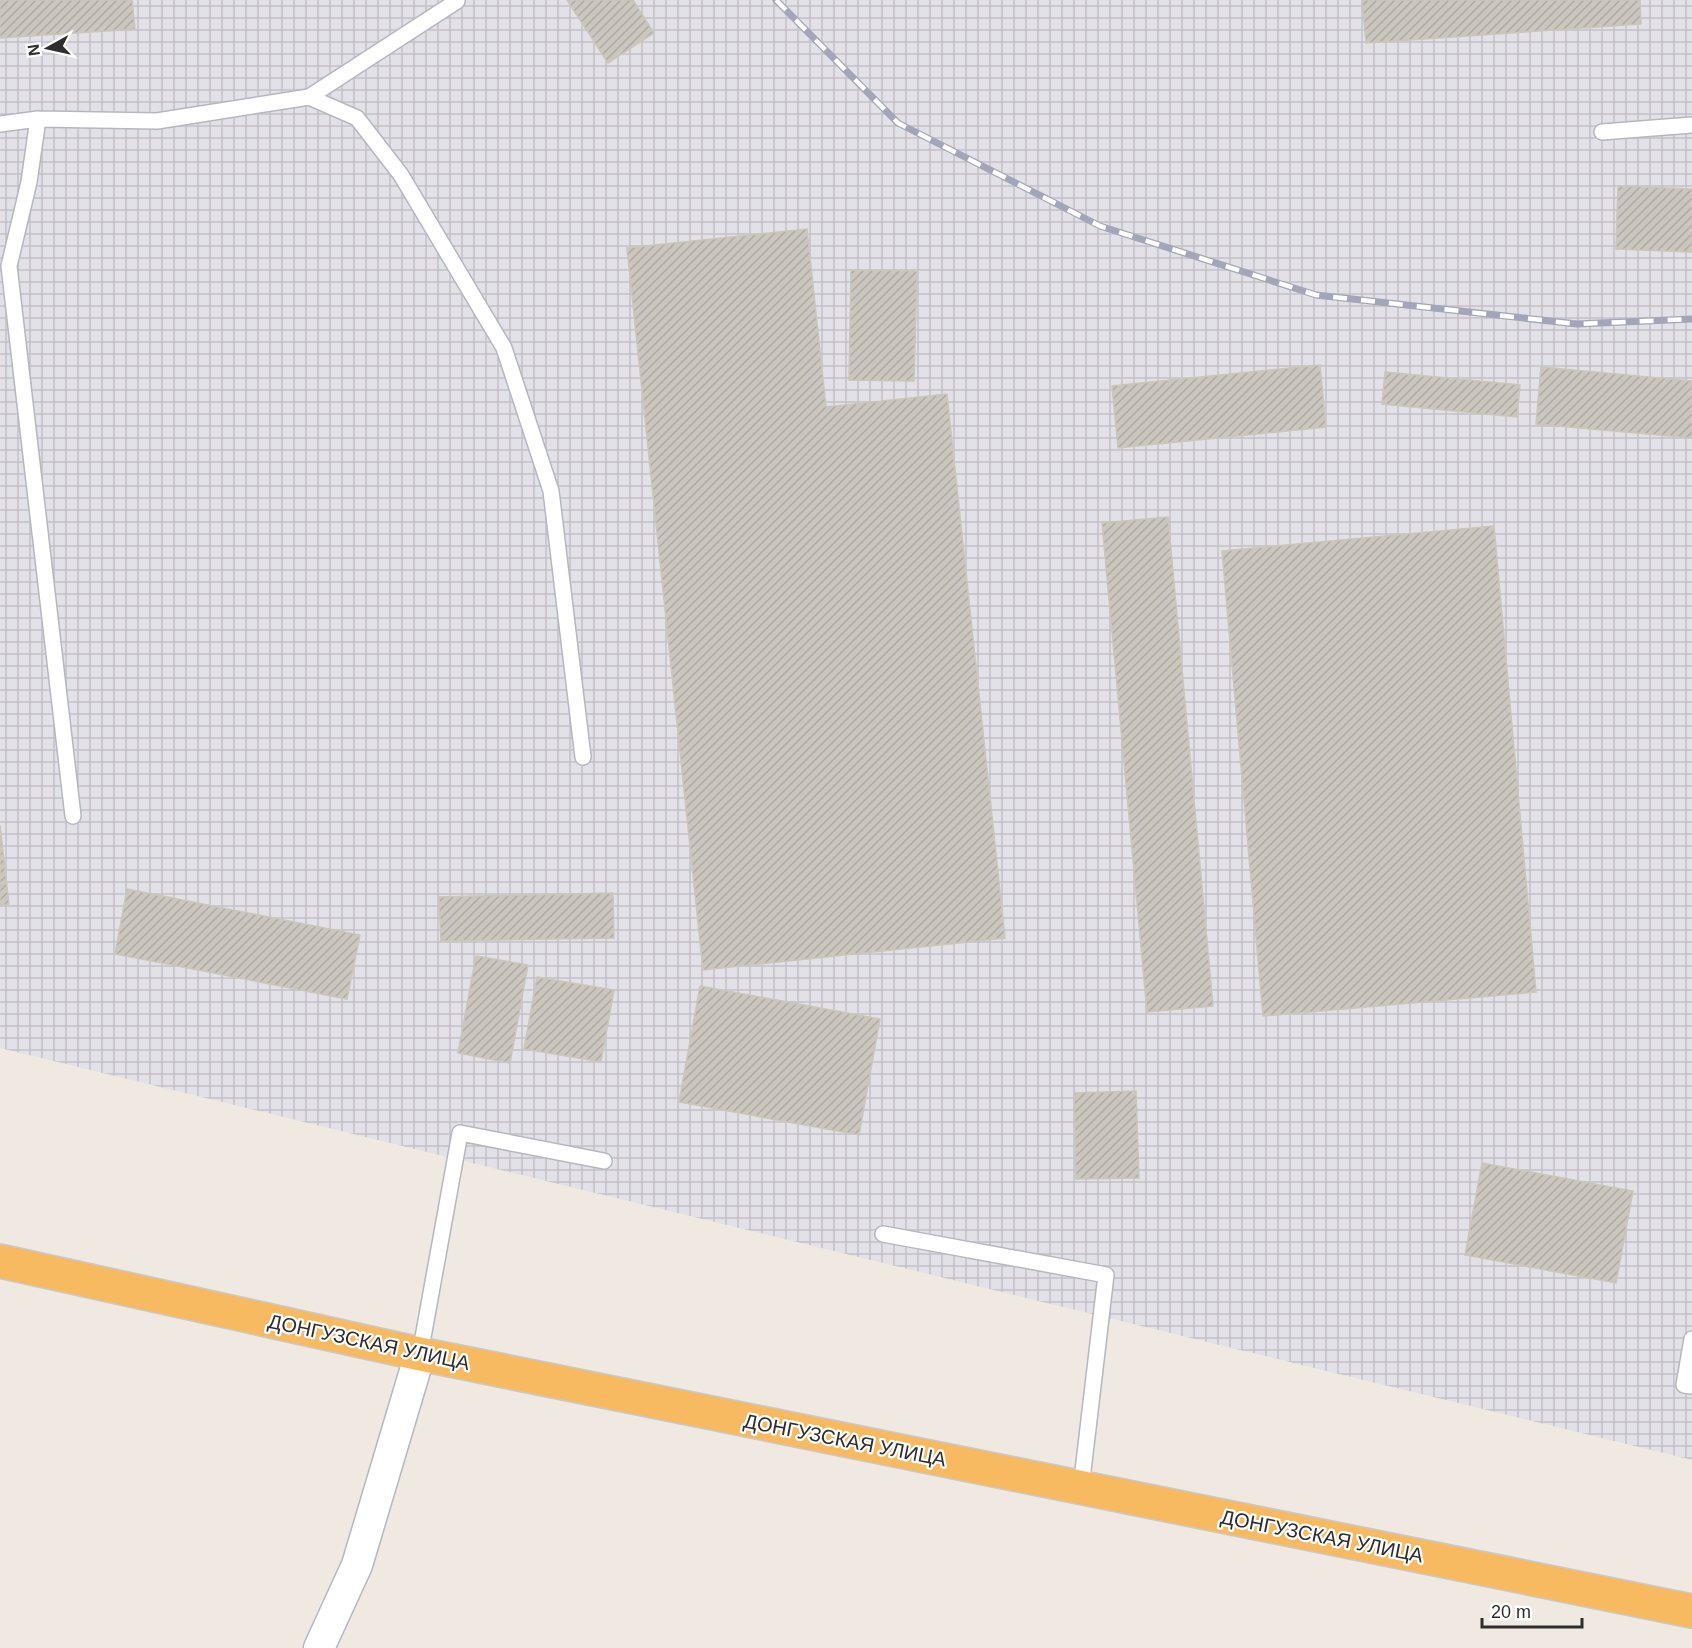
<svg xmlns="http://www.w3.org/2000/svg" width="1692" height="1648" font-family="Arial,sans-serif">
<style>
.industrial{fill:url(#industrial-grid)}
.building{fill:url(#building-hatch);stroke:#cbc5ba;stroke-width:1.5}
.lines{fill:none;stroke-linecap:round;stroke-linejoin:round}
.service-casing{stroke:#b4b7c1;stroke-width:18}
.minor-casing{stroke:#b4b7c1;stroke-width:33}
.trunk-casing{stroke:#c9c9c9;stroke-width:36}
.service{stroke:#fff;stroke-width:15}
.minor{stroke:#fff;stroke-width:30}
.trunk{stroke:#f8ba60;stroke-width:33}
.rail-casing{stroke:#a3a6b8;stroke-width:7}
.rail{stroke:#fff;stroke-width:4.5;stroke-dasharray:14;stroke-linecap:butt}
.labels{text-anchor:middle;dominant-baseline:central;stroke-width:4.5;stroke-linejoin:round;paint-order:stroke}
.street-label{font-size:20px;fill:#2e2e2e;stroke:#fff}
</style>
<defs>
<pattern id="industrial-grid" width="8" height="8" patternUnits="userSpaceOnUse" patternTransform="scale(1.5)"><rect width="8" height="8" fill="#e3e1e8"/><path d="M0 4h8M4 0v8" fill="none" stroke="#c3c1c7"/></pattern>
<pattern id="building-hatch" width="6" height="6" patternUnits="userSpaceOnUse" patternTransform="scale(1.5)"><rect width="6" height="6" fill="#cbc7bf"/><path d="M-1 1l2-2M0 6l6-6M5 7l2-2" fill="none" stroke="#afaba4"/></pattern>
</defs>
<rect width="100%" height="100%" fill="#efe9e1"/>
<!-- industrial -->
<path class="industrial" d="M0,0H1692V1460L0,1048Z"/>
<!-- building -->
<path class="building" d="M0,0H132L135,29L0,38Z
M567,0H633L654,33L608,63Z
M1362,0H1640L1641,24L1366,43Z
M1618,186L1692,189V252L1616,249Z
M807,229L826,407L947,394L1005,938L703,970L627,248Z
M851,270L917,271L914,381L849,380Z
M1320,365L1326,427L1118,448L1112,386Z
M1541,367L1692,381V438L1536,424Z
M1385,372L1520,385L1517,417L1382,404Z
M1168,517L1213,1006L1147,1012L1102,523Z
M1494,526L1536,992L1263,1016L1222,551Z
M0,825L9,904L0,905Z
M127,889L360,935L347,999L115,954Z
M613,893L614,938L441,941L439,897Z
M476,956L528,965L510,1063L458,1053Z
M537,977L614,990L601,1062L524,1049Z
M700,986L880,1019L859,1135L679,1102Z
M1136,1091L1139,1178L1076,1179L1074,1093Z
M1482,1163L1633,1191L1616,1283L1465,1255Z"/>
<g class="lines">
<defs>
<path id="service" d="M309,97L357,118L401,175L504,348L551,491L583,757
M38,119L29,182L9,266L73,816
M0,124L38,119L157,121L309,97L457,1
M1602,132L1692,125
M883,1234L1106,1275L1081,1488
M1692,1339L1684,1385L1692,1386
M420,1354L460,1133L604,1161"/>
<path id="minor" d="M319,1648L357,1565L420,1354"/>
<path id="trunk" d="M0,1261L420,1354L1692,1611"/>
</defs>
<!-- service casing -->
<use href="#service" class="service-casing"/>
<!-- minor casing -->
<use href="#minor" class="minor-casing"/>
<!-- trunk casing -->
<use href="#trunk" class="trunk-casing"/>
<!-- service -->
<use href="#service" class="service"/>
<!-- minor -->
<use href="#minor" class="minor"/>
<!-- trunk -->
<use href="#trunk" class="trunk"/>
<defs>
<path id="rail" d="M776,0L898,123L1100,226L1316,295L1577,324L1692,319"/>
</defs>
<!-- rail casing -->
<use href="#rail" class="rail-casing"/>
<!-- rail -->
<use href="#rail" class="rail"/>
</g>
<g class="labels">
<!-- street labels -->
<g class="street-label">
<text transform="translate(369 1342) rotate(12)">ДОНГУЗСКАЯ УЛИЦА</text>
<text transform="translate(845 1440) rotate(11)">ДОНГУЗСКАЯ УЛИЦА</text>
<text transform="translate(1322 1536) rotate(11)">ДОНГУЗСКАЯ УЛИЦА</text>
</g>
</g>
<!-- north arrow -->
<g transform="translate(48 48) rotate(262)" stroke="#ffffff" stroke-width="4.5" paint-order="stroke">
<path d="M0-4.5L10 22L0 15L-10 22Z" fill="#2e2e2e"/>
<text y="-9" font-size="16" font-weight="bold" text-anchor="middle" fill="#2e2e2e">N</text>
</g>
<!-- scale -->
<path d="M1482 1618v9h100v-9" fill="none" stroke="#2e2e2e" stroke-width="3"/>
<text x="1491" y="1618" font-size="18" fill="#2e2e2e" stroke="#ffffff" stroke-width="4.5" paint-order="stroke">20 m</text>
</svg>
